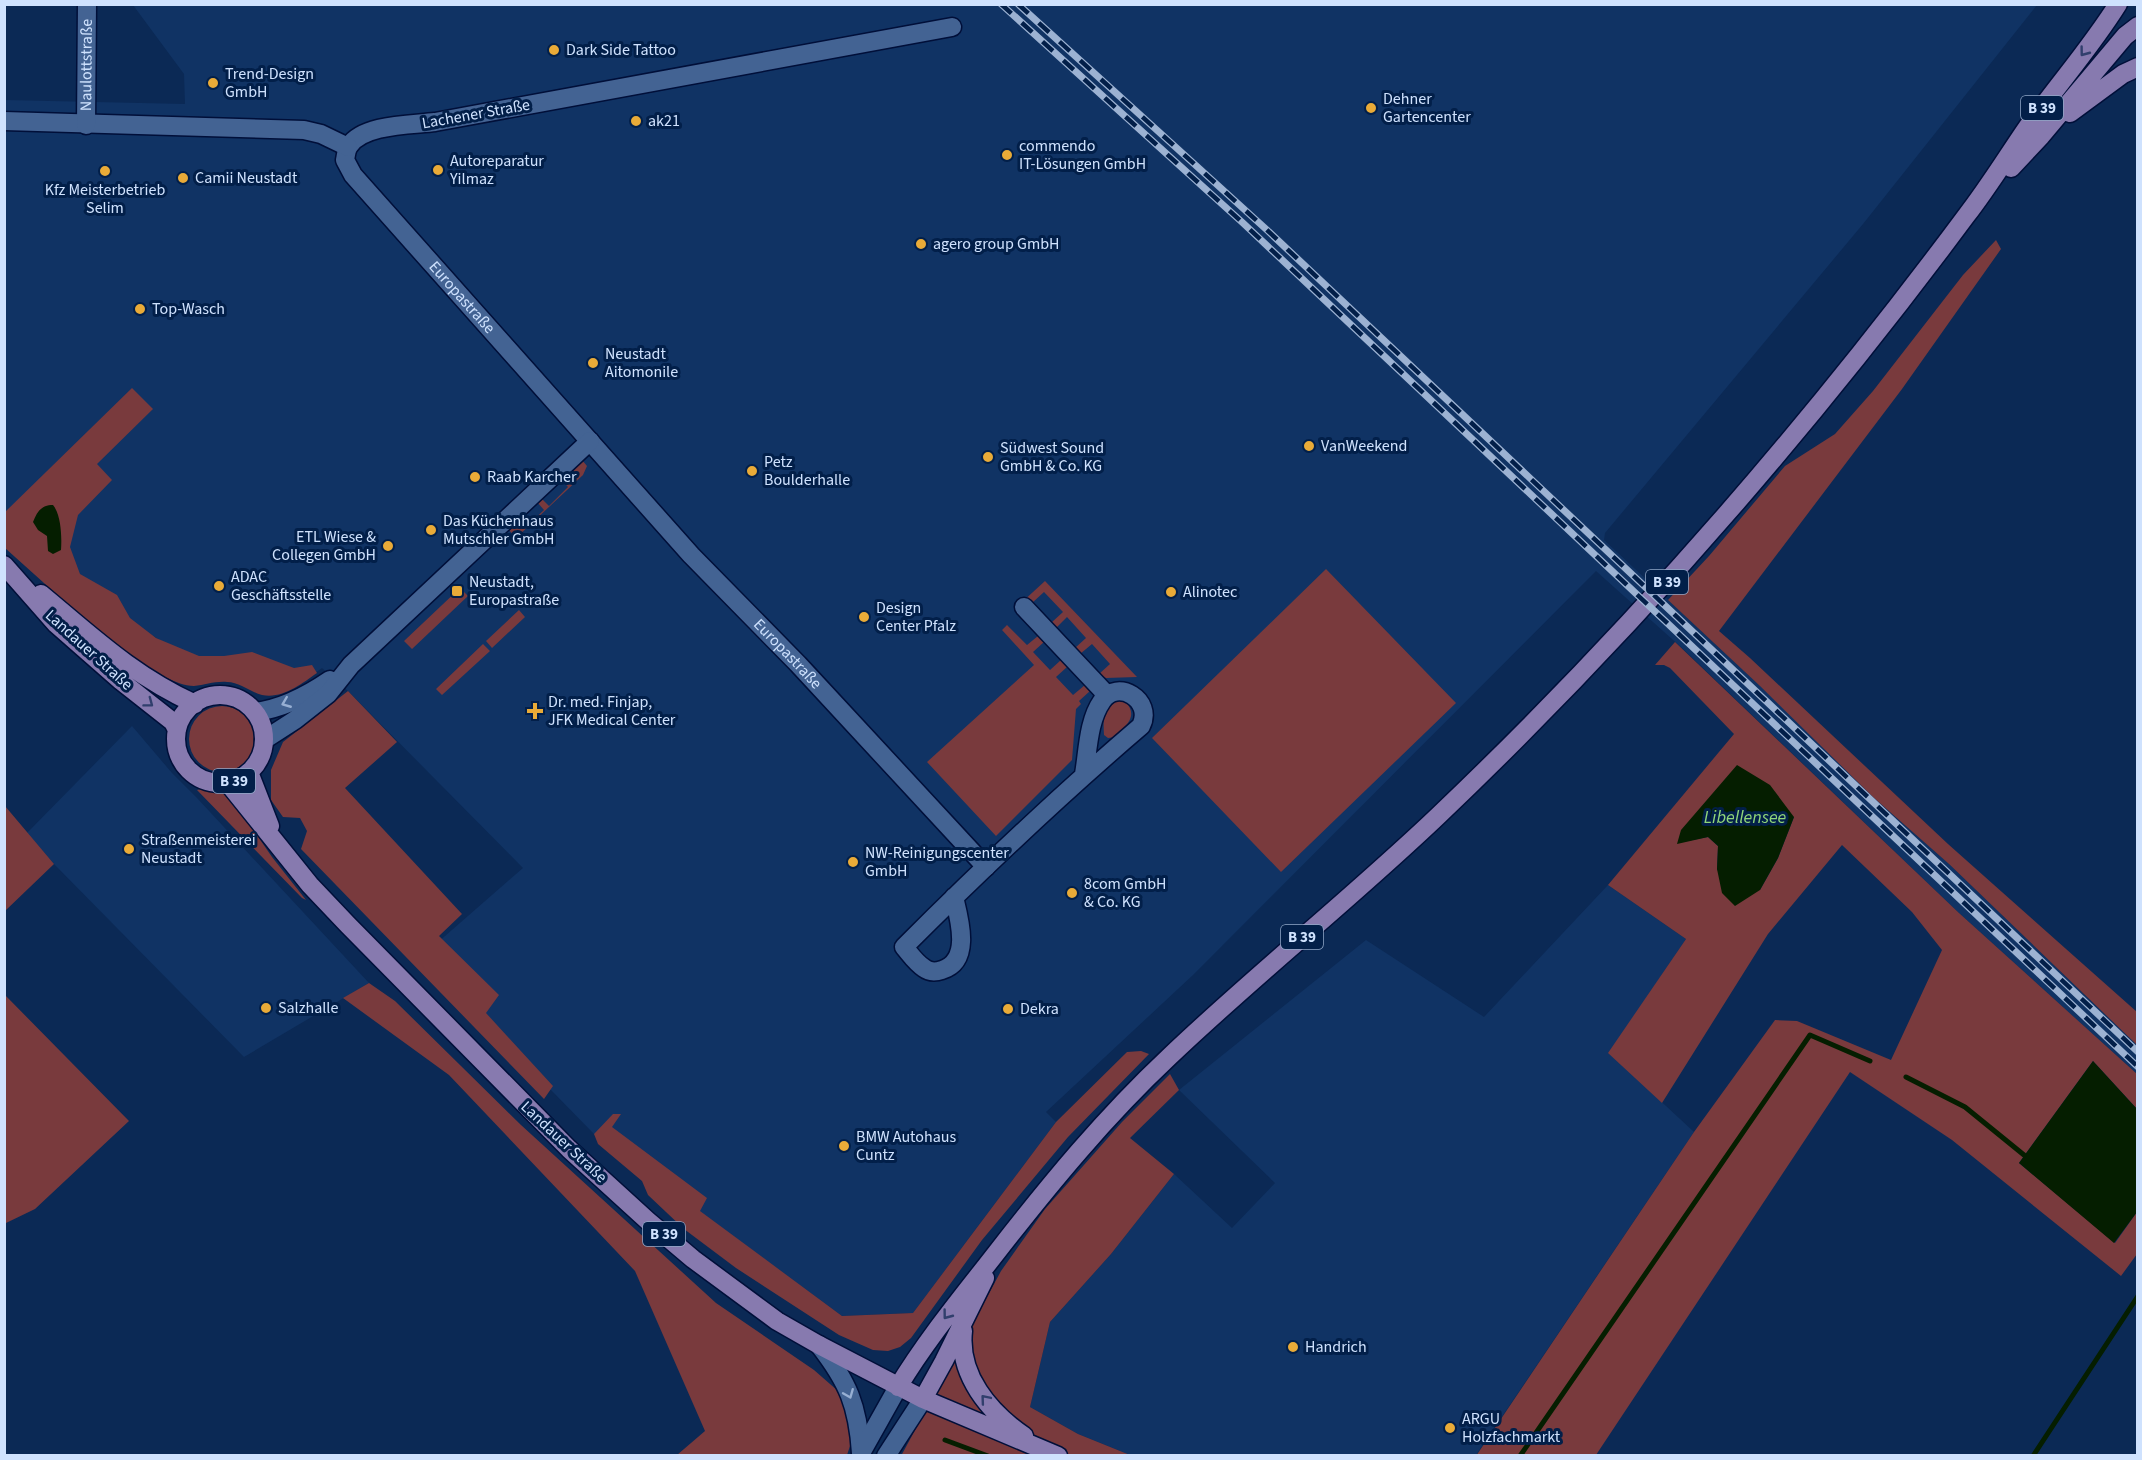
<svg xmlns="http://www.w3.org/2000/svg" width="2142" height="1460" font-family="'Source Sans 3',sans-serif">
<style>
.built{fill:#103364}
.green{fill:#793a3d;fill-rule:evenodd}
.water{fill:#051e00}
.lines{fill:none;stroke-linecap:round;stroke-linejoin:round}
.stream{stroke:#051e00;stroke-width:5}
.minor-casing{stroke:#000f39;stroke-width:21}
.major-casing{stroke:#000f39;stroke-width:21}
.minor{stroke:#436393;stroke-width:18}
.major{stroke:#877aaf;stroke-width:18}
.rail-casing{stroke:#9cb2d2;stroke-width:7}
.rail{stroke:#021f49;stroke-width:4.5;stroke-dasharray:14;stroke-linecap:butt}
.oneway{stroke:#313f6d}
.oneway2{stroke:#97afd3}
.poi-dot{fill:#e9ab38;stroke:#021f49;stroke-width:2}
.labels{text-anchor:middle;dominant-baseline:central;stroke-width:6;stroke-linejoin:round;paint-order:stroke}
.shield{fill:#021f49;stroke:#92a8c8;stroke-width:1.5}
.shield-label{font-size:15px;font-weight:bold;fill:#cfe2fe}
.poi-label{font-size:16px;fill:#cfe2fe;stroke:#021f49;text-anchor:start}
.street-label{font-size:16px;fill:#cfe2fe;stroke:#021f49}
.water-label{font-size:18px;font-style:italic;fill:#91d679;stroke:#021f49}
</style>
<rect width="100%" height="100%" fill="#0b2955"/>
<!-- built -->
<path class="built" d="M133,5H2037L1863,224L1605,533L1604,540L1787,711L1873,797L1949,864L2137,1045V1074L1959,913L1682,648L1596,571L1193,975L1046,1112L1056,1122L913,1313L842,1316L595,1135L421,957L523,868L348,691L322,668L307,679L256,692L239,684L220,679L5,540V100L185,104L184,74Z
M132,726L172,773L197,798L369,983L244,1057L54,864L27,833Z
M1608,885L1686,939L1609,1053L1694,1132L1476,1455H1130L1078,1434L1030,1407L1050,1322L1111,1254L1174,1174L1232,1228L1275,1183L1179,1090L1366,940L1484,1017Z"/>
<!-- green -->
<path class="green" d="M1996,240L2001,249L1902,389L1719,631L1750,658L1948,844L2137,1012V1045L1949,864L1873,797L1760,686L1668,600L1709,556L1785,466L1835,434L1873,391L1963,275Z
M132,388L153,409L97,464L112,480L78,515L70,547L80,574L117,595L130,618L156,638L199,656H224L252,652L294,668L312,665L317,673C301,684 283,699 262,695C250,692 240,682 227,682C215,681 205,685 194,686C184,686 176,682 167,678L164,683L132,662L5,548L4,513Z
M582,460L587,466L583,475L516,538L508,529L518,521L525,528L544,510L537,502L541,498L549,506L568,487L561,479Z
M1326,569L1456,703L1281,872L1152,738Z
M1045,581L1137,677L1106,678L1099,674L1110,664L1092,644L1080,654L1075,648L1086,638L1067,617L1056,628L1051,623L1063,612L1044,592L1032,603H1021Z
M460,588L468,596L412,649L404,641Z
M519,610L525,617L492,648L486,641Z
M1007,625L1027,645L1038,636L1044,642L1033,652L1050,670L1061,660L1067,667L1056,677L1073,695L1085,685L1090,691L1079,701L1081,704L1076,709L1072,760L996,836L927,762L1034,665L1002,630Z
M1675,642L1959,913L2137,1074V1109L2093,1061L2019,1163L2115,1243L2137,1212V1254L2121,1276L1952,1140L1850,1072L1596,1455L1476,1456L1694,1132L1775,1020L1797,1021L1891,1060L1942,950L1912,912L1842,845L1768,934L1662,1103L1608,1053L1686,939L1608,885L1734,734L1670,668L1664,665H1655ZM1794,817L1778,858L1760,890L1717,870L1718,846L1708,837L1677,843Z
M483,644L490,651L442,695L436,689Z
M348,691L397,742L345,788L462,914L439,936L499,995L486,1013L553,1086L544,1099L301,849L307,831L300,818L283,817L271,800V770L283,742Z
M1116,701H1125C1136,713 1131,721 1121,731C1116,735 1114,738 1108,738L1104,735C1103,719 1103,711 1116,701Z
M189 739a33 33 0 1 1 66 0a33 33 0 1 1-66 0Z
M208,787L229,794L272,857L306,900L302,898L197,790Z
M5,806L54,864L5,911H4Z
M369,983L395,1001L521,1125L716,1303L814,1370L838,1391L851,1413L854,1434L847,1455H677L705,1431L635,1271L449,1075L343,998Z
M5,995L129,1121L35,1209L6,1223Z
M1141,1051L1149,1054L1068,1137L982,1240L911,1338L900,1347L888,1351L873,1350L839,1335L736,1268L684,1229L648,1195L642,1181L598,1144L594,1134L613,1114H621L612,1127L707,1198L700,1211L842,1316L913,1313L1056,1122L1127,1052Z
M1170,1074L1179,1090L1130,1138L1174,1174L1111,1254L1050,1322L1030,1407L1078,1434L1130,1455L901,1456L1001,1271L1045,1209L1122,1122Z"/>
<!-- water -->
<path class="water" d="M53,505C61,515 62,536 61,550L53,554L48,551L47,536L38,530L33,522C37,512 41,505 53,505Z
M1737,765L1770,785L1794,817L1778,858L1760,890L1735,906L1722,893L1717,869L1718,846L1708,837L1677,844L1681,830Z
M2093,1061L2137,1109V1212L2114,1243L2019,1163Z"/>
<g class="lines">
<!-- stream -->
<path class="stream" d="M1906,1077L1965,1107L2024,1155
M945,1440L988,1456
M1520,1456L1810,1035L1870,1061
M2033,1456L2138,1296"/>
<defs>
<g id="minor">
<path id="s1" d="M952,27L435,122C411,125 363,124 349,146C346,150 346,156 345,160L353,175L691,555L798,664L986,867"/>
<path d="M4,121L304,130L321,134L348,147"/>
<path id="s2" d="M86,125L87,4"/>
<path d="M1024,607L1107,695"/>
<path d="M255,712C281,709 308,695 330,680"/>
<path d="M264,740L295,720L328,694L351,665L590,441"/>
<path d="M954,897C959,918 972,961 942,970C936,972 929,972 924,968C916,963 910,954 904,947C980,871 1059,796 1141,726C1154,700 1117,678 1102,701C1088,721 1088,751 1084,774"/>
<path d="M819,1345C848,1382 858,1406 861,1453"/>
<path d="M861,1453L898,1387"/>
<path d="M886,1456L923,1399"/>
</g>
<path id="major" d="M2070,113L2123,74L2138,67
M2011,168L2041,136L2125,36L2138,26
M4,565L56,624L121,681L173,722L177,730
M41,594C93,637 132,675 195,704
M176 739a44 44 0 1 1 88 0a44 44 0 1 1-88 0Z
M249,772L270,826
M228,783L310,885L348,925L569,1149L648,1221L693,1259L777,1321L819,1345L923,1399L1058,1456
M963,1331C958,1375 989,1412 1024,1436
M898,1387C927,1339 962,1297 997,1252C1050,1184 1105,1117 1169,1057C1256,974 1351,899 1439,815C1632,631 1807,430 1966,216C1987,189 2005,160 2024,132C2054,89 2090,49 2118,4
M923,1399L944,1361L985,1278"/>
</defs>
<!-- minor casing -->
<use href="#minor" class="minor-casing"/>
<!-- major casing -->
<use href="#major" class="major-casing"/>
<!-- minor -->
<use href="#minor" class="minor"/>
<!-- major -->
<use href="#major" class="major"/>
<defs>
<path id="rail" d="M1001,4L1243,223L2138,1067
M1018,4L1267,230L2138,1052"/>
</defs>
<!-- rail casing -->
<use href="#rail" class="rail-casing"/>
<!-- rail -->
<use href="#rail" class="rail"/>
</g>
<!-- one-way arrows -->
<defs><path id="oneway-chevron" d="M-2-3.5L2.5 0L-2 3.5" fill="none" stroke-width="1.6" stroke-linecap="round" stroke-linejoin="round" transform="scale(1.5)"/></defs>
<g class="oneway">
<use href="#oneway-chevron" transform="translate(2084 52) rotate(127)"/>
<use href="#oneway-chevron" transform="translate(149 703) rotate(37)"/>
<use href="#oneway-chevron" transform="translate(947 1315) rotate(127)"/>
<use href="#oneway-chevron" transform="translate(985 1399) rotate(-130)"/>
</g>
<g class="oneway2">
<use href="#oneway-chevron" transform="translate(286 703) rotate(158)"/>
<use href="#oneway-chevron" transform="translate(849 1394) rotate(68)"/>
</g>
<!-- markers -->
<g class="poi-dot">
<circle cx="554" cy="50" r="6"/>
<circle cx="213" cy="83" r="6"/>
<circle cx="1371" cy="108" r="6"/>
<circle cx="636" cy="121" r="6"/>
<circle cx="1007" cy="155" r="6"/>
<circle cx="438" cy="170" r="6"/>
<circle cx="105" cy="171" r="6"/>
<circle cx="183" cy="178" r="6"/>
<circle cx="921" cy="244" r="6"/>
<circle cx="140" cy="309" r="6"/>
<circle cx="593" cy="363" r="6"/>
<circle cx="1309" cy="446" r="6"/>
<circle cx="988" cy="457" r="6"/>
<circle cx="752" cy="471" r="6"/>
<circle cx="475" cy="477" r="6"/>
<circle cx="431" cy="530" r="6"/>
<circle cx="388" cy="546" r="6"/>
<circle cx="219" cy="586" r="6"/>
<rect x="451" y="585" width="12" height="12" rx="3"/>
<circle cx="1171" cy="592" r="6"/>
<circle cx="864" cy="617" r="6"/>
<path d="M532 702h6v6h6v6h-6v6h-6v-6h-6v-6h6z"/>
<circle cx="129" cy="849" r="6"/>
<circle cx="853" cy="862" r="6"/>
<circle cx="1072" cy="893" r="6"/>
<circle cx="266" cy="1008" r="6"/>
<circle cx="1008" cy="1009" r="6"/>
<circle cx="844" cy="1146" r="6"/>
<circle cx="1293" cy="1347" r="6"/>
<circle cx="1450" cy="1428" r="6"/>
</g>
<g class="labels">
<!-- shield labels -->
<g class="shield">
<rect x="2021" y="96" width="42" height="24" rx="4.5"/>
<rect x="1646" y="570" width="42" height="24" rx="4.5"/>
<rect x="213" y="769" width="42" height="24" rx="4.5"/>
<rect x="1281" y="925" width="42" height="24" rx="4.5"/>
<rect x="643" y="1222" width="42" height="24" rx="4.5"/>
</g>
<g class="shield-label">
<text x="2042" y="108">B 39</text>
<text x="1667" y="582">B 39</text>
<text x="234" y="781">B 39</text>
<text x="1302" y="937">B 39</text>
<text x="664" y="1234">B 39</text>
</g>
<!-- poi labels -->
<g class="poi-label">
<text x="566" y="50">Dark Side Tattoo</text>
<text x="225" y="74">Trend-Design<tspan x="225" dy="18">GmbH</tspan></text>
<text x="1383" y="99">Dehner<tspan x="1383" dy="18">Gartencenter</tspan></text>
<text x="648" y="121">ak21</text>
<text x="1019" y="146">commendo<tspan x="1019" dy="18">IT-Lösungen GmbH</tspan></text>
<text x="450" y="161">Autoreparatur<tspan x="450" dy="18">Yilmaz</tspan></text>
<text x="195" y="178">Camii Neustadt</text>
<text x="105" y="190" text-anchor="middle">Kfz Meisterbetrieb<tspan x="105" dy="18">Selim</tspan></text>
<text x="933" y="244">agero group GmbH</text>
<text x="152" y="309">Top-Wasch</text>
<text x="605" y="354">Neustadt<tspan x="605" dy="18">Aitomonile</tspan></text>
<text x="1321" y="446">VanWeekend</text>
<text x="1000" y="448">Südwest Sound<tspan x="1000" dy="18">GmbH &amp; Co. KG</tspan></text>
<text x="764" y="462">Petz<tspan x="764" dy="18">Boulderhalle</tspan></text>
<text x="487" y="477">Raab Karcher</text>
<text x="443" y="521">Das Küchenhaus<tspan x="443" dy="18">Mutschler GmbH</tspan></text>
<text x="376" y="537" text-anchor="end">ETL Wiese &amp;<tspan x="376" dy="18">Collegen GmbH</tspan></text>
<text x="231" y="577">ADAC<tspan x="231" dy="18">Geschäftsstelle</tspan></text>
<text x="469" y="582">Neustadt,<tspan x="469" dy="18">Europastraße</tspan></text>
<text x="1183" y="592">Alinotec</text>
<text x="876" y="608">Design<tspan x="876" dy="18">Center Pfalz</tspan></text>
<text x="548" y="702">Dr. med. Finjap,<tspan x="548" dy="18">JFK Medical Center</tspan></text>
<text x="141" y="840">Straßenmeisterei<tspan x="141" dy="18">Neustadt</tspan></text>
<text x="865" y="853">NW-Reinigungscenter<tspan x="865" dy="18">GmbH</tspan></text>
<text x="1084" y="884">8com GmbH<tspan x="1084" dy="18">&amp; Co. KG</tspan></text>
<text x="278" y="1008">Salzhalle</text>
<text x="1020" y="1009">Dekra</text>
<text x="856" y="1137">BMW Autohaus<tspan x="856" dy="18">Cuntz</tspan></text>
<text x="1305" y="1347">Handrich</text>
<text x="1462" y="1419">ARGU<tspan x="1462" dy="18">Holzfachmarkt</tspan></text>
</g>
<!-- street labels -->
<g class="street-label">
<text stroke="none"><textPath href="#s2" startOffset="60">Naulottstraße</textPath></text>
<text transform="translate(476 114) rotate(-10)">Lachener Straße</text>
<text stroke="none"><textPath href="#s1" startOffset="813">Europastraße</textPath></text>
<text transform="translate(89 650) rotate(42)">Landauer Straße</text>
<text stroke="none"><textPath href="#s1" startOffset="1296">Europastraße</textPath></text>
<text transform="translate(564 1142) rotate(43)">Landauer Straße</text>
</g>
<!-- water labels -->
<g class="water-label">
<text x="1745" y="817">Libellensee</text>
</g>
</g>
<!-- border -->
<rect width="2142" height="1460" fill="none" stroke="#cfe2fe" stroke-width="12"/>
</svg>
